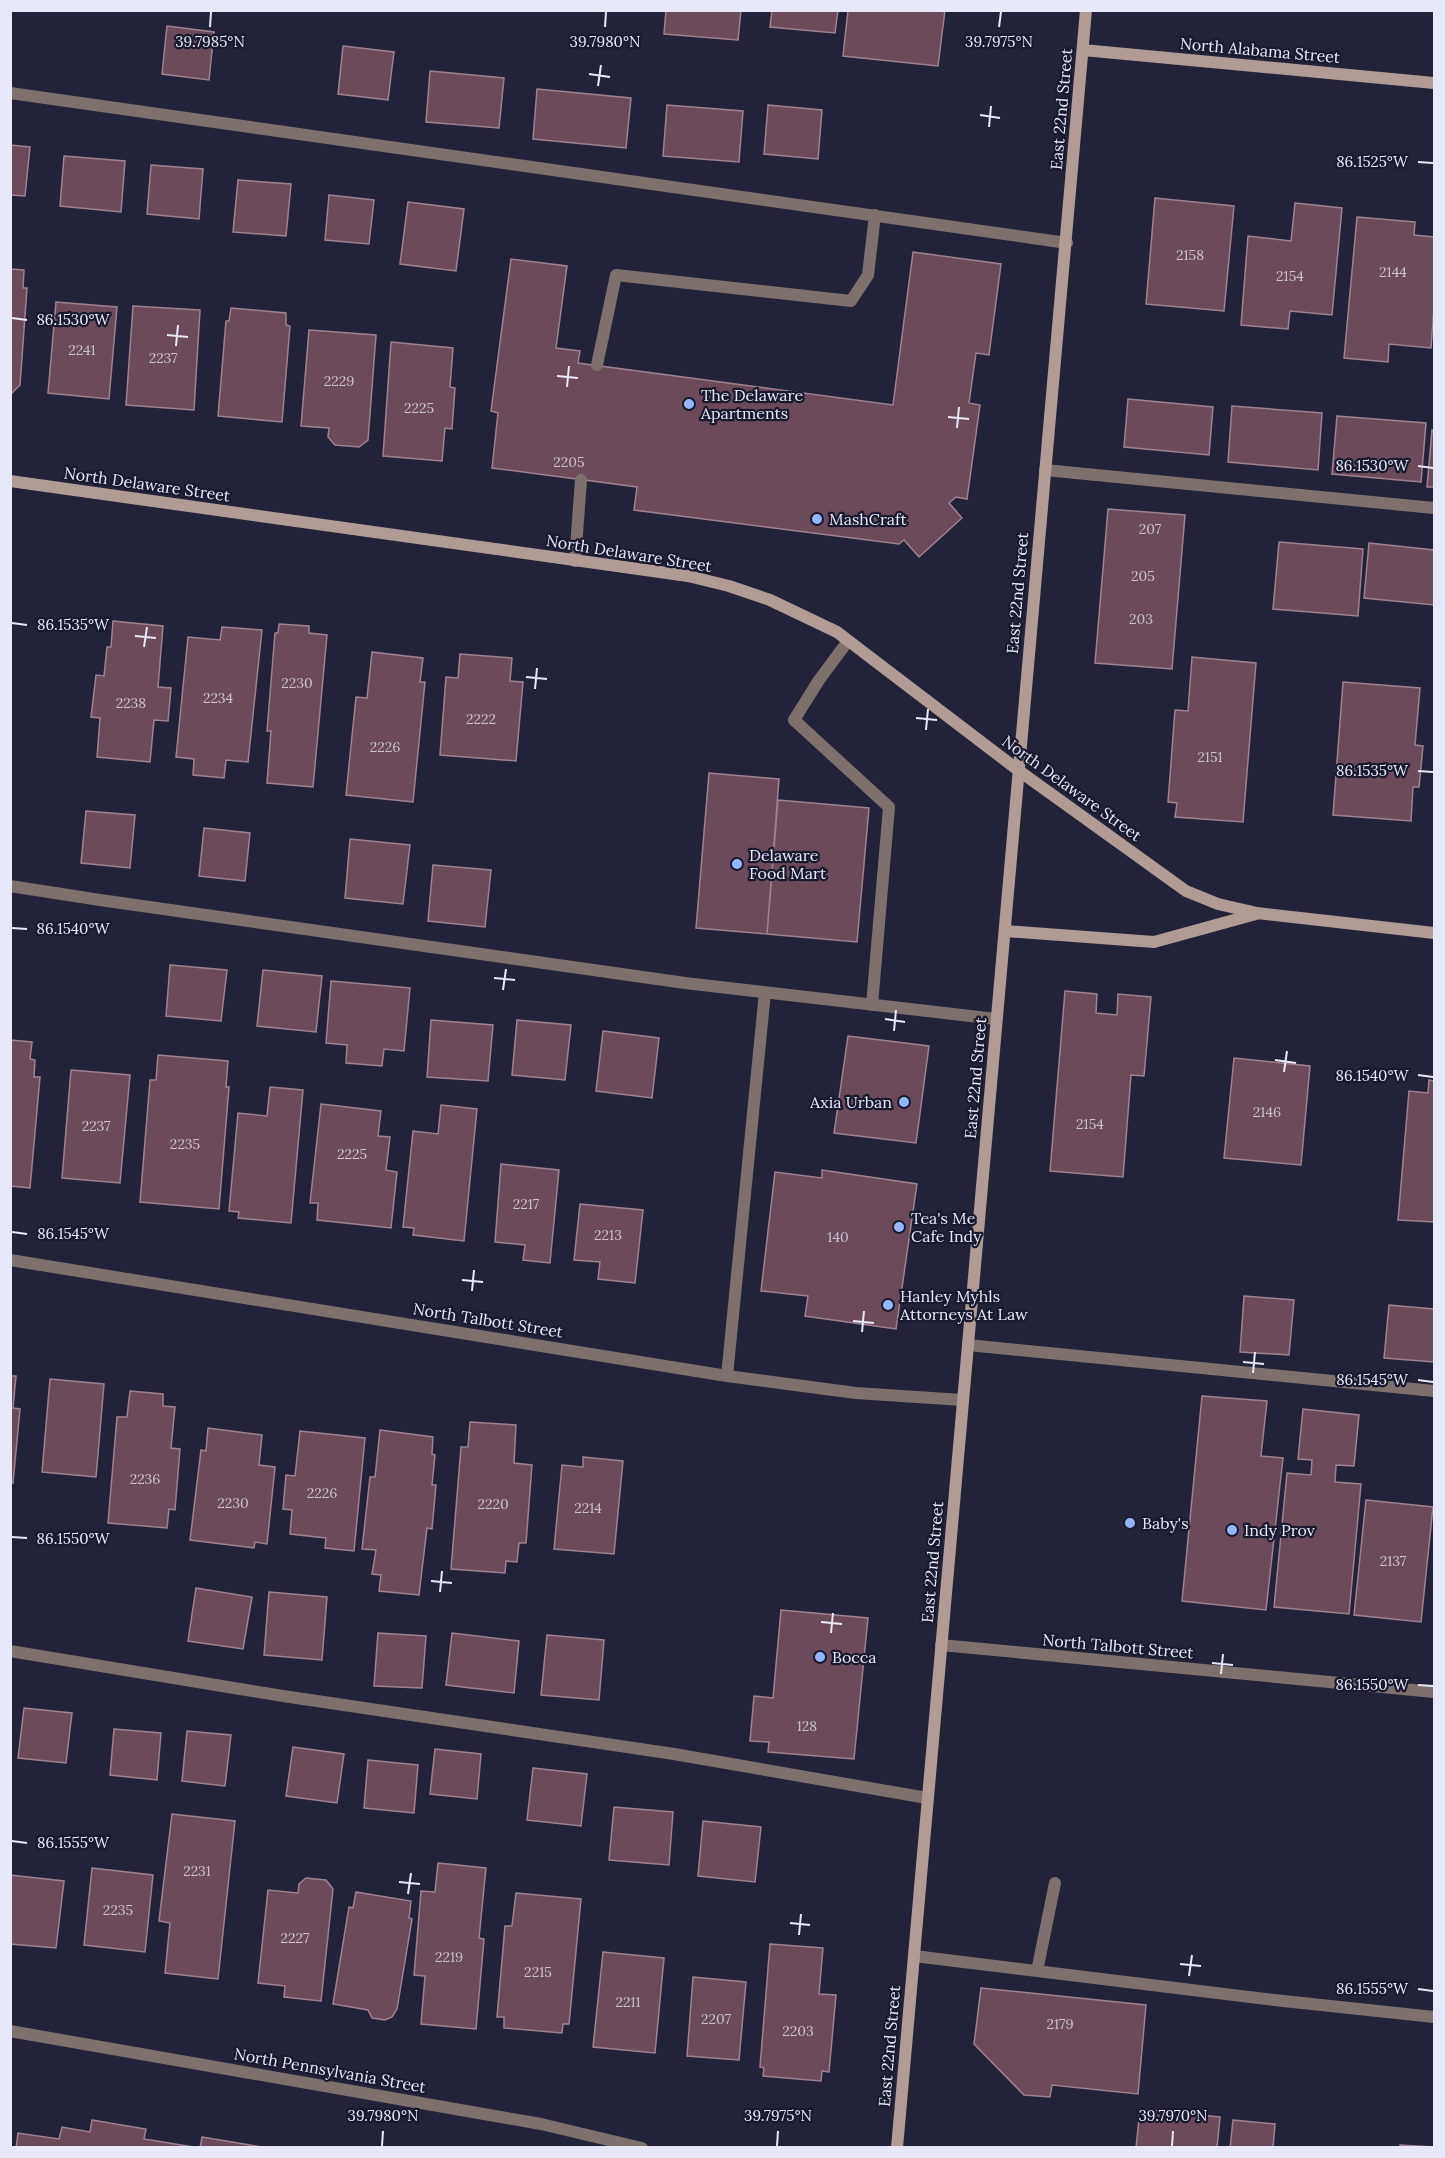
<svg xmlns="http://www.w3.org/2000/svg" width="1445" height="2158" font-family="Lora,serif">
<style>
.building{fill:#6b4b5a;stroke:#9f828f;stroke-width:1.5}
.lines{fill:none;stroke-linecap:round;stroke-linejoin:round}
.service{stroke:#7e706c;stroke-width:12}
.minor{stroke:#7e706c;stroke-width:12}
.tertiary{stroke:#7e706c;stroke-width:12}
.secondary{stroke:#b09b95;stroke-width:12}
.ticks{fill:none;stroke:#e7e9f8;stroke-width:2}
.poi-dot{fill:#93b7fd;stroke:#191a2e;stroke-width:2}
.labels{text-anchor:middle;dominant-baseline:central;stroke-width:4.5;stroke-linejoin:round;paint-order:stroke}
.number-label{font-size:14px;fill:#c8c2d0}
.street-label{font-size:16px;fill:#e7e9f8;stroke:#191a2e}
.poi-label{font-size:16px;fill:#e7e9f8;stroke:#191a2e;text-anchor:start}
.ticks-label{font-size:15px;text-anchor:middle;fill:#e7e9f8;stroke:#191a2e;stroke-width:4.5;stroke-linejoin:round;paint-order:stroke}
</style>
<rect width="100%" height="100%" fill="#222339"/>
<!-- building -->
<path class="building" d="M666,10H741L738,40L664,34Z
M772,10H838L835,33L770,27Z
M848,10H945L938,66L843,56Z
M167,26L214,32L209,80L162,74Z
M343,46L394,52L388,100L338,94Z
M430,71L504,78L499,128L426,122Z
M537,89L631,98L626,148L533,139Z
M667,105L743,111L739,162L663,156Z
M768,105L822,110L818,159L764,154Z
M10,145L30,147L25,196L10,195Z
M64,156L125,161L121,212L60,206Z
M151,165L203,169L199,219L147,214Z
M238,180L291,184L286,236L233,232Z
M329,195L374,200L369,244L325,240Z
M1155,198L1234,206L1224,311L1146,304Z
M408,202L464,209L456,271L400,264Z
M1295,203L1342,208L1332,315L1290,311L1288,329L1241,325L1248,236L1291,241Z
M1357,217L1415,222L1414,235L1434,237V308L1431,348L1389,344L1388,362L1344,358Z
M913,252L1001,264L989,355L976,353L969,403L980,405L967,499L956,497L949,503L962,518L919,557L904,540L899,544L634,510L637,487L492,468L498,413L491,411L511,259L567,266L556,348L580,351L578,363L893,405Z
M10,269L24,270L23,288H27L20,385L11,394Z
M56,302L117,307L109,399L48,393Z
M133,306L200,310L194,410L126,405Z
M231,308L286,313V325L290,326L282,422L218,416L226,321H229Z
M309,330L376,335L368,440L359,447L335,445L328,437L329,428L301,426Z
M391,342L453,348L450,387L455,388L452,429L445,428L442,461L383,456Z
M1128,399L1213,407L1209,455L1124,447Z
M1232,406L1322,413L1318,470L1228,462Z
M1337,416L1426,423L1421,482L1332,474Z
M1432,430L1434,431V487H1427Z
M1108,509L1185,515L1172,669L1095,663Z
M1279,542L1363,549L1358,616L1273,609Z
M1369,543L1434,550V605L1364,598Z
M113,621L163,626L158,687L171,688L168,721L154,720L150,762L97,757L100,718L91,717L96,675L104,676L107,647H111Z
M279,624L309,626V633L327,635L313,787L267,783L271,731H267L275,633H278Z
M222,627L262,630L248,762L226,760L224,778L193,775L194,759L176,757L188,637L220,640Z
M372,652L423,658L420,682H425L413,802L346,795L356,697L367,698Z
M460,654L512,658L510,681L523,682L516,761L440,755L446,677L458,678Z
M1192,657L1256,663L1243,822L1175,817L1177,803L1168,802L1175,710L1188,711Z
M1343,682L1420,688L1415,745L1423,746L1419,787H1413L1411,821L1333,815Z
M709,773L779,779L767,934L696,928Z
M778,800L869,808L857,942L767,934Z
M86,811L135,815L130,868L81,863Z
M204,828L250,833L245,881L199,876Z
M350,839L410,845L403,904L345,898Z
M433,865L491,870L485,927L428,921Z
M170,965L227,970L221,1021L166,1016Z
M263,970L322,976L316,1032L257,1026Z
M331,981L410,988L404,1051L384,1049L382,1066L346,1063L347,1045L326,1043Z
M1065,991L1097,994L1096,1013L1117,1015L1118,994L1151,997L1144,1076L1131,1075L1123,1177L1050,1171Z
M431,1020L493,1025L488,1081L427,1077Z
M517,1020L571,1025L565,1080L512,1075Z
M603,1031L659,1038L652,1098L596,1091Z
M848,1036L929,1046L916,1143L834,1133Z
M10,1040L32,1042L30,1059L35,1060L34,1077H40L30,1188L10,1186Z
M158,1055L228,1061L226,1087H229L219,1209L140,1202L150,1080H156Z
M1234,1058L1310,1066L1301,1165L1224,1158Z
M71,1070L130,1075L120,1183L62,1178Z
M1429,1080L1434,1081V1222L1398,1220L1409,1091L1428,1093Z
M270,1087L303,1090L291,1223L238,1218L239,1212L229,1211L238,1113L267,1116Z
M321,1104L381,1111L378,1136L390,1137L386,1170L397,1172L391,1228L317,1220L318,1203H310Z
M441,1105L477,1109L464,1241L413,1235L414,1228L403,1227L413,1131L438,1134Z
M501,1164L559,1170L550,1263L523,1260L525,1245L495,1242Z
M822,1170L917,1184L896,1329L805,1316L808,1296L761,1291L775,1172L822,1178Z
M580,1204L643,1210L635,1283L598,1279L600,1262L574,1260Z
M1244,1296L1294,1300L1289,1355L1240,1352Z
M1389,1305L1434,1309V1362L1384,1358Z
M10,1376H16L13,1408L20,1409L13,1483H10Z
M50,1379L104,1384L96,1477L42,1472Z
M130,1391L163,1394V1406L175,1407L171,1448L180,1449L175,1510L169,1509L167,1528L108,1523L117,1417H127Z
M1202,1396L1267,1401L1261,1456L1283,1458L1266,1610L1182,1601Z
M1303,1409L1359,1415L1354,1466L1336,1465L1335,1482L1361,1484L1349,1614L1274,1607L1287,1473L1311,1475L1312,1460L1298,1459Z
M470,1422L516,1425L514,1463L532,1465L526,1543H519L517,1562L506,1561L505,1573L451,1569L461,1447H468Z
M208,1428L262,1435L259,1465L275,1467L267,1544L255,1542L254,1548L190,1540L201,1450L206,1451Z
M380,1430L433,1437L432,1454L435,1455L432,1485H436L432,1529L427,1528L419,1595L379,1591L381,1575L372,1574L376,1550L362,1549L370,1477H375Z
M300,1431L365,1438L354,1551L325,1548L326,1538L290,1534L292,1510L283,1509L286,1475L295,1476Z
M583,1457L623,1461L614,1554L554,1549L562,1465L583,1467Z
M1366,1500L1433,1507L1421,1622L1354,1615Z
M196,1588L252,1597L243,1649L188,1641Z
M269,1592L327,1597L322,1660L264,1655Z
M781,1610L868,1618L854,1759L768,1752L769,1742L750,1741L754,1696L773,1698Z
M378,1633L426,1636L422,1688L374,1686Z
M452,1633L519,1641L514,1693L446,1685Z
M547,1635L604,1640L599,1700L541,1695Z
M24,1708L72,1713L66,1763L18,1758Z
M114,1729L161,1733L157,1780L110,1775Z
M187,1731L231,1735L225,1786L182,1781Z
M293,1747L344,1754L337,1803L286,1796Z
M435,1749L481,1754L477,1799L430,1794Z
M368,1760L418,1765L414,1813L364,1808Z
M533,1768L587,1774L581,1826L527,1820Z
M614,1807L673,1812L669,1865L609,1860Z
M172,1814L235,1821L218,1979L165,1973L170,1923L159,1921Z
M703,1821L761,1827L755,1882L698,1876Z
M438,1863L486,1868L479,1938L484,1939L476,2029L421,2024L425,1976L414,1975L421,1891L435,1892Z
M92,1868L153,1875L145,1952L84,1945Z
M10,1875L64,1881L56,1948L10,1944Z
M306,1878L326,1880L333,1889L321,2001L284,1997L285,1986L258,1983L268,1890L298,1893L299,1884Z
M356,1892L411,1901L409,1918L412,1919L397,2009L392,2017L385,2020L372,2018L368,2010L333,2004L349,1907L353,1908Z
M516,1893L581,1899L569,2024H563L562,2033L504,2028V2017H497L505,1926H512Z
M770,1944L823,1948L819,1994L836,1995L829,2072L822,2071L821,2081L763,2076L764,2068L760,2067Z
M603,1952L664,1958L655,2053L593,2047Z
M693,1977L746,1982L739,2060L687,2056Z
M981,1988L1146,2005L1138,2094L1052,2085L1050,2097L1024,2095L974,2044Z
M1140,2109L1220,2117L1217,2148H1136Z
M92,2120L146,2129L144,2139L200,2148H16L18,2133L59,2139L62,2127L90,2132Z
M1233,2120L1275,2124L1273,2148H1230Z
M202,2137L262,2147V2148H200Z
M1400,2145L1434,2147V2148H1400Z"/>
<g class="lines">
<!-- service -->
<path class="service" d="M10,93L1067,243
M597,365L616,275L851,301L868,275L875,215
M1045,470L1434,508
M575,561L581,480
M848,641L819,680L794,720L889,807L872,1005
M10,886L100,900L685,983L996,1019
M968,1345L1434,1391
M727,1376L765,992
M10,1651L283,1696L674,1754L927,1798
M914,1956L1274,2000L1434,2017
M1037,1971L1055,1883"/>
<!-- minor -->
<path class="minor" d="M10,1260L727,1376L856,1393L962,1400
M941,1645L1434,1692"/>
<!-- tertiary -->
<path class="tertiary" d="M10,2031L541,2124L642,2148"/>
<!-- secondary -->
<path class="secondary" d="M1083,50L1434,83
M10,481L688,576L729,586L770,600L837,632L1018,770L1186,891L1218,904L1257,913L1434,933
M1005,931L1154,942L1256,914
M897,2148L1086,10"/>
</g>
<!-- ticks -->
<path class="ticks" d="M210,27L211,12M605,27L606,12M999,27L1001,12M589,74L610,77M598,86L601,65M980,115L1000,118M989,127L991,106M1418,162L1433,163M12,318L27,320M167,335L188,337M176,346L178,325M557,376L578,378M567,387L569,366M948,417L969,419M957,428L959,407M1418,466L1433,468M12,623L27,625M135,636L156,638M144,647L147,627M526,677L547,679M535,689L537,668M916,718L937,720M926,730L928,709M1418,771L1433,772M12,928L27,929M494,978L515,980M503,990L506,969M885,1019L905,1022M894,1031L896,1010M1275,1060L1296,1063M1284,1072L1287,1051M1418,1075L1433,1077M12,1232L27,1234M462,1280L483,1282M472,1291L474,1270M853,1321L874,1323M862,1332L864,1311M1243,1362L1264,1364M1253,1373L1255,1352M1418,1380L1433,1382M12,1537L27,1538M431,1581L452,1583M440,1592L442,1571M821,1622L842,1624M831,1633L833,1613M1212,1663L1233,1665M1221,1674L1223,1654M1418,1685L1433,1686M12,1841L27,1843M399,1882L420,1884M408,1894L411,1873M790,1923L810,1925M799,1935L801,1914M1180,1964L1201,1966M1189,1976L1192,1955M1418,1989L1433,1991M382,2146L383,2131M777,2146L778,2131M1172,2146L1173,2131"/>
<!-- markers -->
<g class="poi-dot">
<circle cx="689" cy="404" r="6"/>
<circle cx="817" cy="519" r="6"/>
<circle cx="737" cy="864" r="6"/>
<circle cx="904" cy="1102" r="6"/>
<circle cx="899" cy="1227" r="6"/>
<circle cx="888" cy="1305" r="6"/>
<circle cx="1130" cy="1523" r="6"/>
<circle cx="1232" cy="1530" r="6"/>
<circle cx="820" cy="1657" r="6"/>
</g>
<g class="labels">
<!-- number labels -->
<g class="number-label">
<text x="1190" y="255">2158</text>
<text x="1393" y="272">2144</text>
<text x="1290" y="276">2154</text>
<text x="82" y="350">2241</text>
<text x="163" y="358">2237</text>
<text x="339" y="381">2229</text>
<text x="419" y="408">2225</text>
<text x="569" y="462">2205</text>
<text x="1150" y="529">207</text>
<text x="1143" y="576">205</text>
<text x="1141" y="619">203</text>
<text x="297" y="683">2230</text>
<text x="218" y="698">2234</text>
<text x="131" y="703">2238</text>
<text x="481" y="719">2222</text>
<text x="385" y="747">2226</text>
<text x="1210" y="757">2151</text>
<text x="1267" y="1112">2146</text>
<text x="1090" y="1124">2154</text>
<text x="96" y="1126">2237</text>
<text x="185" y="1144">2235</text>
<text x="352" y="1154">2225</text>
<text x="526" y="1204">2217</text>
<text x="608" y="1235">2213</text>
<text x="838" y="1237">140</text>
<text x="145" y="1479">2236</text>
<text x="322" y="1493">2226</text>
<text x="233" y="1503">2230</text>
<text x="493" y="1504">2220</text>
<text x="588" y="1508">2214</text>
<text x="1393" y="1561">2137</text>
<text x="807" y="1726">128</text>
<text x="197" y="1871">2231</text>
<text x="118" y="1910">2235</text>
<text x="295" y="1938">2227</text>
<text x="449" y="1957">2219</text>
<text x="538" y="1972">2215</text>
<text x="628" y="2002">2211</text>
<text x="716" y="2019">2207</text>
<text x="1060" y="2024">2179</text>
<text x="798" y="2031">2203</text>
</g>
<!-- street labels -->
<g class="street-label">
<text transform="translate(1260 50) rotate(5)">North Alabama Street</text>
<text transform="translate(1061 109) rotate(-85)">East 22nd Street</text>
<text transform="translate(147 484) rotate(8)">North Delaware Street</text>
<text transform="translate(629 553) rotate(9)">North Delaware Street</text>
<text transform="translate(1017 593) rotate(-85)">East 22nd Street</text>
<text transform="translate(1072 788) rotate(36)">North Delaware Street</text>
<text transform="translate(975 1078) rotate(-85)">East 22nd Street</text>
<text transform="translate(488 1320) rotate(9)">North Talbott Street</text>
<text transform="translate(932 1562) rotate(-85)">East 22nd Street</text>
<text transform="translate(1118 1646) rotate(5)">North Talbott Street</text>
<text transform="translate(889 2046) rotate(-85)">East 22nd Street</text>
<text transform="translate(330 2070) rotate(10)">North Pennsylvania Street</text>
</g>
<!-- poi labels -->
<g class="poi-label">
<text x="701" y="395">The Delaware<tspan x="701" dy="18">Apartments</tspan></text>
<text x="829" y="519">MashCraft</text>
<text x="749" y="855">Delaware<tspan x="749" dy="18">Food Mart</tspan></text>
<text x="892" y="1102" text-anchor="end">Axia Urban</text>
<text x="911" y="1218">Tea's Me<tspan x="911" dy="18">Cafe Indy</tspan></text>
<text x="900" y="1296">Hanley Myhls<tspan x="900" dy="18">Attorneys At Law</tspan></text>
<text x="1142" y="1523">Baby's</text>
<text x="1244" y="1530">Indy Prov</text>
<text x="832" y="1657">Bocca</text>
</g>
</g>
<g class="ticks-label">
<text x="210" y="47">39.7985°N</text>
<text x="605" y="47">39.7980°N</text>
<text x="999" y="47">39.7975°N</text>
<text x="1372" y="167">86.1525°W</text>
<text x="73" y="325">86.1530°W</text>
<text x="1372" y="471">86.1530°W</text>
<text x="73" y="630">86.1535°W</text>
<text x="1372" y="776">86.1535°W</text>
<text x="73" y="934">86.1540°W</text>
<text x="1372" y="1081">86.1540°W</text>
<text x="73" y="1239">86.1545°W</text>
<text x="1372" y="1385">86.1545°W</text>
<text x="73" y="1544">86.1550°W</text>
<text x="1372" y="1690">86.1550°W</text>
<text x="73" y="1848">86.1555°W</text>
<text x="1372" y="1994">86.1555°W</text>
<text x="383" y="2121">39.7980°N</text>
<text x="778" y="2121">39.7975°N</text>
<text x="1173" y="2121">39.7970°N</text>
</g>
<!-- border -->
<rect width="1445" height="2158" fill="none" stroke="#e7e9f8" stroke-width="24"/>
</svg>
